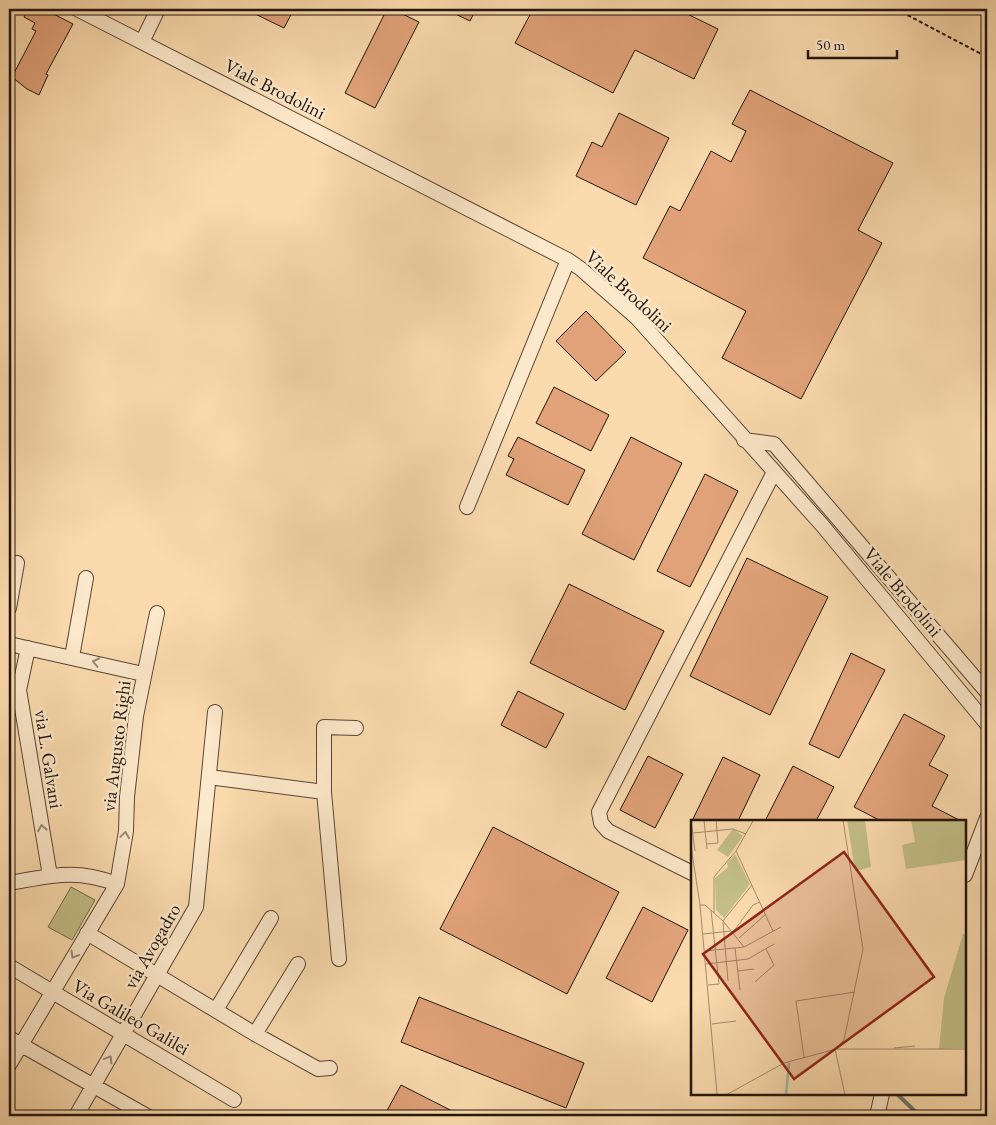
<svg xmlns="http://www.w3.org/2000/svg" width="996" height="1125" font-family="'EB Garamond',serif">
<style>
.green{fill:#c3be87;stroke:#726a4a}
.lines{fill:none;stroke-linecap:round;stroke-linejoin:round}
.stream{stroke:#6d796b;stroke-width:4}
.building{fill:#e1a279;stroke:#22150e}
.minor-casing{stroke:#584636;stroke-width:16}
.path{stroke:#22150e;stroke-width:2;stroke-dasharray:4 2.5;stroke-linecap:butt}
.minor{stroke:#fce8ca;stroke-width:14}
.oneway{stroke:#9a8975}
.labels{text-anchor:middle;dominant-baseline:central;stroke-width:5;stroke-linejoin:round;paint-order:stroke}
.street-label{font-size:19px;fill:#22150e;stroke:#fce8ca}
.inset-river{fill:none;stroke:#9fbba9;stroke-width:2.5}
.inset-road{fill:none;stroke:#a48c6e;stroke-width:1}
.view{fill:#8f2418;fill-opacity:0.15;stroke:#8f2418;stroke-width:2.5}
.inset-edge{fill:none;stroke:#22150e;stroke-width:2.5}
</style>
<rect width="100%" height="100%" fill="#fbdbae"/>
<filter id="stains"><feTurbulence type="fractalNoise" baseFrequency=".004" numOctaves="4"/><feColorMatrix values="0 0 0 0 .2 0 0 0 0 .09 0 0 0 0 .02 0 0 0 .5 -.17"/></filter>
<radialGradient id="worn" r=".72"><stop offset=".6" stop-color="#630" stop-opacity="0"/><stop offset="1" stop-color="#630" stop-opacity=".3"/></radialGradient>
<!-- green -->
<path class="green" d="M71,887L95,900L72,940L48,927Z"/>
<g class="lines">
<!-- stream -->
<path class="stream" d="M897,1094L920,1116"/>
</g>
<!-- building -->
<path class="building" d="M28,9H44L73,24L46,74L48,75L39,95L27,89L12,77L36,31L32,29L35,23L24,17Z
M245,9H294L284,28Z
M387,9H392L419,22L375,108L345,93Z
M445,9H476L470,21Z
M533,9H677L718,29L694,79L635,50L613,93L515,43Z
M750,90L893,163L858,230L882,243L801,399L722,358L746,311L643,258L670,206L680,211L711,151L731,162L746,131L732,124Z
M619,113L669,138L636,205L576,176L592,142L602,147Z
M586,311L626,352L596,381L556,341Z
M554,387L609,415L591,451L536,423Z
M518,437L585,470L568,505L506,475L514,459L508,456Z
M631,437L682,463L634,560L582,534Z
M705,474L738,491L690,587L657,571Z
M747,558L828,597L770,715L690,676Z
M569,584L664,631L625,710L530,663Z
M851,653L885,670L839,758L809,744Z
M518,691L564,714L546,748L501,725Z
M904,714L945,736L929,765L948,775L932,806L961,821H881L854,807Z
M648,756L683,774L655,828L620,810Z
M723,757L760,775L738,821H692Z
M793,766L834,787L816,821H765Z
M493,827L619,892L567,994L440,929Z
M643,907L688,930L652,1002L606,978Z
M419,997L584,1063L566,1108L401,1042Z
M401,1085L462,1116H384Z"/>
<g class="lines">
<defs>
<path id="minor" d="M77,9L568,260L581,269L637,318L822,525L987,724
M142,42L158,9
M744,440L774,444L987,692
M467,507L568,260
M9,608L17,563
M9,644L143,674
M28,648L19,690L50,876
M72,657L86,578
M209,777L324,792L339,959
M324,792V727L356,728
M692,873L608,831L601,823L599,812L774,472
M965,875L987,818
M9,883C51,876 75,868 117,884
M87,933L255,1034L318,1069L330,1068
M9,966L234,1100
M216,1010L271,918
M255,1034L298,964
M9,1038L147,1116
M9,1065L117,884L126,831L127,797L136,716L157,613
M76,1116L196,907L215,712
M877,1116L882,1094"/>
</defs>
<!-- minor casing -->
<use href="#minor" class="minor-casing"/>
<!-- path -->
<path class="path" d="M896,9L987,57"/>
<!-- minor -->
<use href="#minor" class="minor"/>
</g>
<!-- one-way arrows -->
<defs><path id="oneway-chevron" d="M-2-3.5L2.5 0L-2 3.5" fill="none" stroke-width="1.6" stroke-linecap="round" stroke-linejoin="round" transform="scale(1.25)"/></defs>
<g class="oneway">
<use href="#oneway-chevron" transform="translate(96 662) rotate(-168)"/>
<use href="#oneway-chevron" transform="translate(42 828) rotate(-100)"/>
<use href="#oneway-chevron" transform="translate(125 835) rotate(-82)"/>
<use href="#oneway-chevron" transform="translate(74 955) rotate(121)"/>
<use href="#oneway-chevron" transform="translate(109 1059) rotate(-59)"/>
</g>
<g class="labels">
<!-- street labels -->
<g class="street-label">
<text transform="translate(275 89) rotate(27)">Viale Brodolini</text>
<text transform="translate(629 291) rotate(43)">Viale Brodolini</text>
<text transform="translate(903 592) rotate(50)">Viale Brodolini</text>
<text transform="translate(116 746) rotate(-83)">via Augusto Righi</text>
<text transform="translate(49 759) rotate(81)">via L. Galvani</text>
<text transform="translate(152 946) rotate(-60)">via Avogadro</text>
<text transform="translate(131 1017) rotate(30)">Via Galileo Galilei</text>
</g>
</g>
<!-- overview -->
<g transform="translate(691 820)">
<rect width="275" height="275" fill="#fbdbae"/>
<path d="M156,0H174L180,47L164,51ZM220,0H275V40L215,49L211,25L224,22ZM42,9L52,16L37,37L26,30ZM44,34L59,64L33,98L25,90L24,58L37,47L36,43ZM272,114L275,115V228L248,229L253,178Z" fill="#c3be87"/>
<path class="inset-river" d="M95,275L98,243"/>
<path class="inset-road" d="M0,0L4,31M13,0L16,29M2,13L42,9L55,14M15,24L27,23L25,0M0,26L9,85L26,274M45,31L82,111M9,85H14L32,101L53,127M23,93V57L45,31L62,1M32,101L61,65M32,102L37,161M42,112L62,85L69,82M12,114L40,111M48,118L74,95M44,128L49,170M14,131L53,127L90,107M15,144L57,139L83,124M46,151L63,149M64,162L83,145L75,129M17,165L28,164L20,90M21,204L45,201M145,228L153,220L172,129L152,0M203,228L224,226M144,229L154,275M113,237L105,181L164,172M35,275L93,243L145,229H275"/>
<path class="view" d="M153,32L243,157L103,259L12,134Z"/>
<rect width="275" height="275" class="inset-edge"/>
</g>
<!-- margin -->
<rect width="996" height="1125" fill="none" stroke="#fbdbae" stroke-width="30"/>
<rect x="10" y="10" width="976" height="1105" fill="none" stroke="#22150e" stroke-width="2.5"/>
<rect x="15" y="15" width="966" height="1095" fill="none" stroke="#22150e"/>
<!-- scale -->
<path d="M808 50v8h89v-8" fill="none" stroke="#22150e" stroke-width="2.5"/>
<text x="816" y="50" font-size="15" fill="#22150e" stroke="#fce8ca" stroke-width="4" paint-order="stroke">50 m</text>
<rect width="100%" height="100%" filter="url(#stains)"/>
<rect width="100%" height="100%" fill="url(#worn)"/>
</svg>
